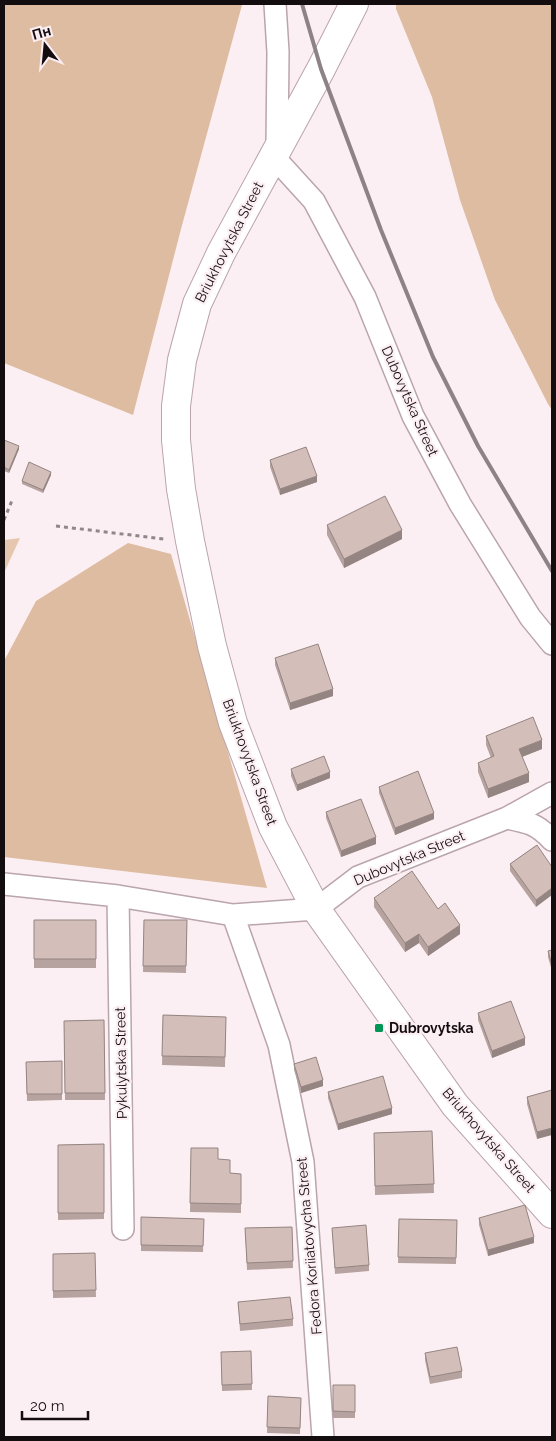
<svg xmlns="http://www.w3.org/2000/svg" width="556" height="1441" font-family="Raleway,sans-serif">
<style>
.green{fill:#e5c7af}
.forest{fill:#debca1}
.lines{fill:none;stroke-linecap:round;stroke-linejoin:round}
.minor-casing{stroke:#baa5ac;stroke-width:24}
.major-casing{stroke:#baa5ac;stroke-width:30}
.path{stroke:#91878b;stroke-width:3;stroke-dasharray:4 4;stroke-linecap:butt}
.minor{stroke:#fff;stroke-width:21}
.major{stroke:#fff;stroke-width:28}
.rail{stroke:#8d8286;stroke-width:4}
.wall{fill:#b6a3a0}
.shaded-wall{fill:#948582}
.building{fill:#d4beba;stroke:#948582}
.poi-dot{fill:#009658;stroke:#fceff3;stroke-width:2}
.labels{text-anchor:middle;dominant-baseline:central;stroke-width:4.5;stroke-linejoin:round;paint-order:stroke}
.street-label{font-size:14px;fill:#140d10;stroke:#fceff3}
.poi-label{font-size:14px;font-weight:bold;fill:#140d10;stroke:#fceff3;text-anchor:start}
</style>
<rect width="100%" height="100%" fill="#fceff3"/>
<!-- green -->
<path class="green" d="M20,538L4,573V540Z"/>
<!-- forest -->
<path class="forest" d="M4,4H241L242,5L181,229L133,415L4,363Z
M396,4H552V410L548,404L495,300L460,200L432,97L396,9Z
M128,543L171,554L267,888L4,857V661L36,601Z"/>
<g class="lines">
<defs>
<path id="minor" d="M275,4L278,52L277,147
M273,156L314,201L365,297L413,416L460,504L530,617L552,644
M507,818C528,822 537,824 552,840
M4,884L118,896L233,915L316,909L358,877L507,818L552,793
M118,896L123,1229
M233,915L279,1045L303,1162L323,1437"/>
<path id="major" d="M354,4L321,69L221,253L197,304L182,360L176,406V440L181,489L190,541L212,646L233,723L273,827L316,909L455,1105L552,1214"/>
</defs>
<!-- minor casing -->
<use href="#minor" class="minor-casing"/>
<!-- major casing -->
<use href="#major" class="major-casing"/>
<!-- path -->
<path class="path" d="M4,520L13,498
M56,526L164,539"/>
<!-- minor -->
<use href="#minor" class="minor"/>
<!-- major -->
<use href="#major" class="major"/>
<!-- rail -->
<path class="rail" d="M302,4L321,69L381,230L433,357L478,446L552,571"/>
</g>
<!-- wall -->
<path class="wall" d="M4,440L19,449L9,473L4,471Z
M270,460L317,482L280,495L270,467Z
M51,475L43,493L22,484V481Z
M327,525L402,539L344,568L327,535Z
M275,658L333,696L290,710L275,665Z
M486,736L542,749L522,757L529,782L488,798L478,772V763L491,758L486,745Z
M291,769L330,778L297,791L291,776Z
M379,787L434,819L395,835L379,793Z
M326,812L376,844L341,857L326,818Z
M537,845L536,907L510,871V864Z
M374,898L438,909L460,934L428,956L419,943L405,952L374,907Z
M34,920H96V968H34Z
M144,920H187L186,973L143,972Z
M552,950V971L548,957V951Z
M478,1013L525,1045L492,1058L478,1020Z
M163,1015L226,1017L225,1067L162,1065Z
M104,1020L105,1100H65L64,1021Z
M62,1061V1100L27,1101L26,1062Z
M294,1064L323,1086L301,1093L294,1070Z
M552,1090L537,1139L527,1104V1097Z
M328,1092L392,1114L338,1130L328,1098Z
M432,1131L434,1193L375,1195L374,1133Z
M104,1144V1219L58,1220V1145Z
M191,1148L218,1159L230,1173L241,1174V1213L190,1212Z
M141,1217L204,1219L203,1252L141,1251Z
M479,1218L534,1243L488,1256L479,1225Z
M399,1219L457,1220L456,1264L398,1263Z
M292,1227L293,1268L247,1270L245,1228Z
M332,1228L369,1265V1271L335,1274Z
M95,1253L96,1297L53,1298V1254Z
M238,1302L293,1319V1326L240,1331Z
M221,1352L252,1384V1390L222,1391Z
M425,1353L462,1371V1378L430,1384L425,1360Z
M333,1385H355V1418H333Z
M268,1396L301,1398L300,1434L267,1433Z"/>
<!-- shaded-wall -->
<path class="shaded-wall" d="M19,446V449L9,473V470Z
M51,472V475L43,493V490Z
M317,476V482L280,495V489Z
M402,530V539L344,568V559Z
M333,689V696L290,710V703Z
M542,740V749L519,758V749Z
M330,772V778L297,791V785Z
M529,773V782L488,798V789Z
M434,813V819L395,835V828Z
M376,837V844L341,857V851Z
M552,888V895L536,907V900Z
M460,925V934L428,956V947Z
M419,934V943L405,952V943Z
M525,1038V1045L492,1058V1051Z
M323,1080V1086L301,1093V1087Z
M392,1108V1114L338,1130V1124Z
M552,1128V1135L537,1139V1132Z
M534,1237V1243L488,1256V1250Z"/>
<!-- building -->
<path class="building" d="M4,440L19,446L9,470L4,467Z
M306,447L317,476L280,489L270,460Z
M29,462L51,472L43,490L22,481Z
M385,496L402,530L344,559L327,525Z
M318,644L333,689L290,703L275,658Z
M533,717L542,740L519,749L529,773L488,789L478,763L494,756L486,736Z
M324,756L330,772L297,785L291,769Z
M418,771L434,813L395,828L379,787Z
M361,799L376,837L341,851L326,812Z
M537,845L552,867V888L536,900L510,864Z
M412,871L438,909L445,903L460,925L428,947L419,934L405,943L374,898Z
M34,920H96V959H34Z
M144,920H187L186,966H143Z
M552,950V965L548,951Z
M511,1001L525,1038L492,1051L478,1013Z
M163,1015L226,1017L225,1057L162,1056Z
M104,1020L105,1093H65L64,1021Z
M316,1057L323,1080L301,1087L294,1064Z
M62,1061V1094H27L26,1062Z
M383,1076L392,1108L338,1124L328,1092Z
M552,1090V1128L537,1132L527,1097Z
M432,1131L434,1184L375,1186L374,1133Z
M104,1144V1213H58V1145Z
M191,1148H218V1159L230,1160V1173L241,1174V1204L190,1203Z
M525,1205L534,1237L488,1250L479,1218Z
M141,1217L204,1219L203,1246L141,1245Z
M399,1219L457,1220L456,1258L398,1257Z
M366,1225L369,1265L335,1268L332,1228Z
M292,1227L293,1261L247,1263L245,1228Z
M95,1253L96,1290L53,1291V1254Z
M290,1297L293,1319L240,1324L238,1302Z
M457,1347L462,1371L430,1377L425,1353Z
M251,1351L252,1384L222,1385L221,1352Z
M333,1385H355V1412L333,1411Z
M268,1396L301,1398L300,1428L267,1427Z"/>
<!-- markers -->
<rect class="poi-dot" x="374" y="1023" width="10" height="10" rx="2.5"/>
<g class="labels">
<!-- street labels -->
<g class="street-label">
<text transform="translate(229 242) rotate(-63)">Briukhovytska Street</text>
<text transform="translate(410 401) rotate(66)">Dubovytska Street</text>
<text transform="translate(250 762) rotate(70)">Briukhovytska Street</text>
<text transform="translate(409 858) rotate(-23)">Dubovytska Street</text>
<text transform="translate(121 1063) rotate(-91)">Pykulytska Street</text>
<text transform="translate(489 1140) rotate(49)">Briukhovytska Street</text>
<text transform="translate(309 1246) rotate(-95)">Fedora Koriiatovycha Street</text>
</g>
<!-- poi labels -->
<g class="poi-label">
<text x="389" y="1028">Dubrovytska</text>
</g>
</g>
<!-- border -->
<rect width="556" height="1441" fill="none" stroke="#140d10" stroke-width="10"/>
<!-- north arrow -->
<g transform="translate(45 45) rotate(344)" stroke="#fceff3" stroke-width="4" paint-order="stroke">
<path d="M0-4L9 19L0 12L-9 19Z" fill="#140d10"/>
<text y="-8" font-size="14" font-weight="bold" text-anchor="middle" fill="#140d10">Пн</text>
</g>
<!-- scale -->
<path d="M22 1411v8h66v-8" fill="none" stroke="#140d10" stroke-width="2.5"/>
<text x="30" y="1411" font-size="15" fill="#140d10" stroke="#fceff3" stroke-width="4" paint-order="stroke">20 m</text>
</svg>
